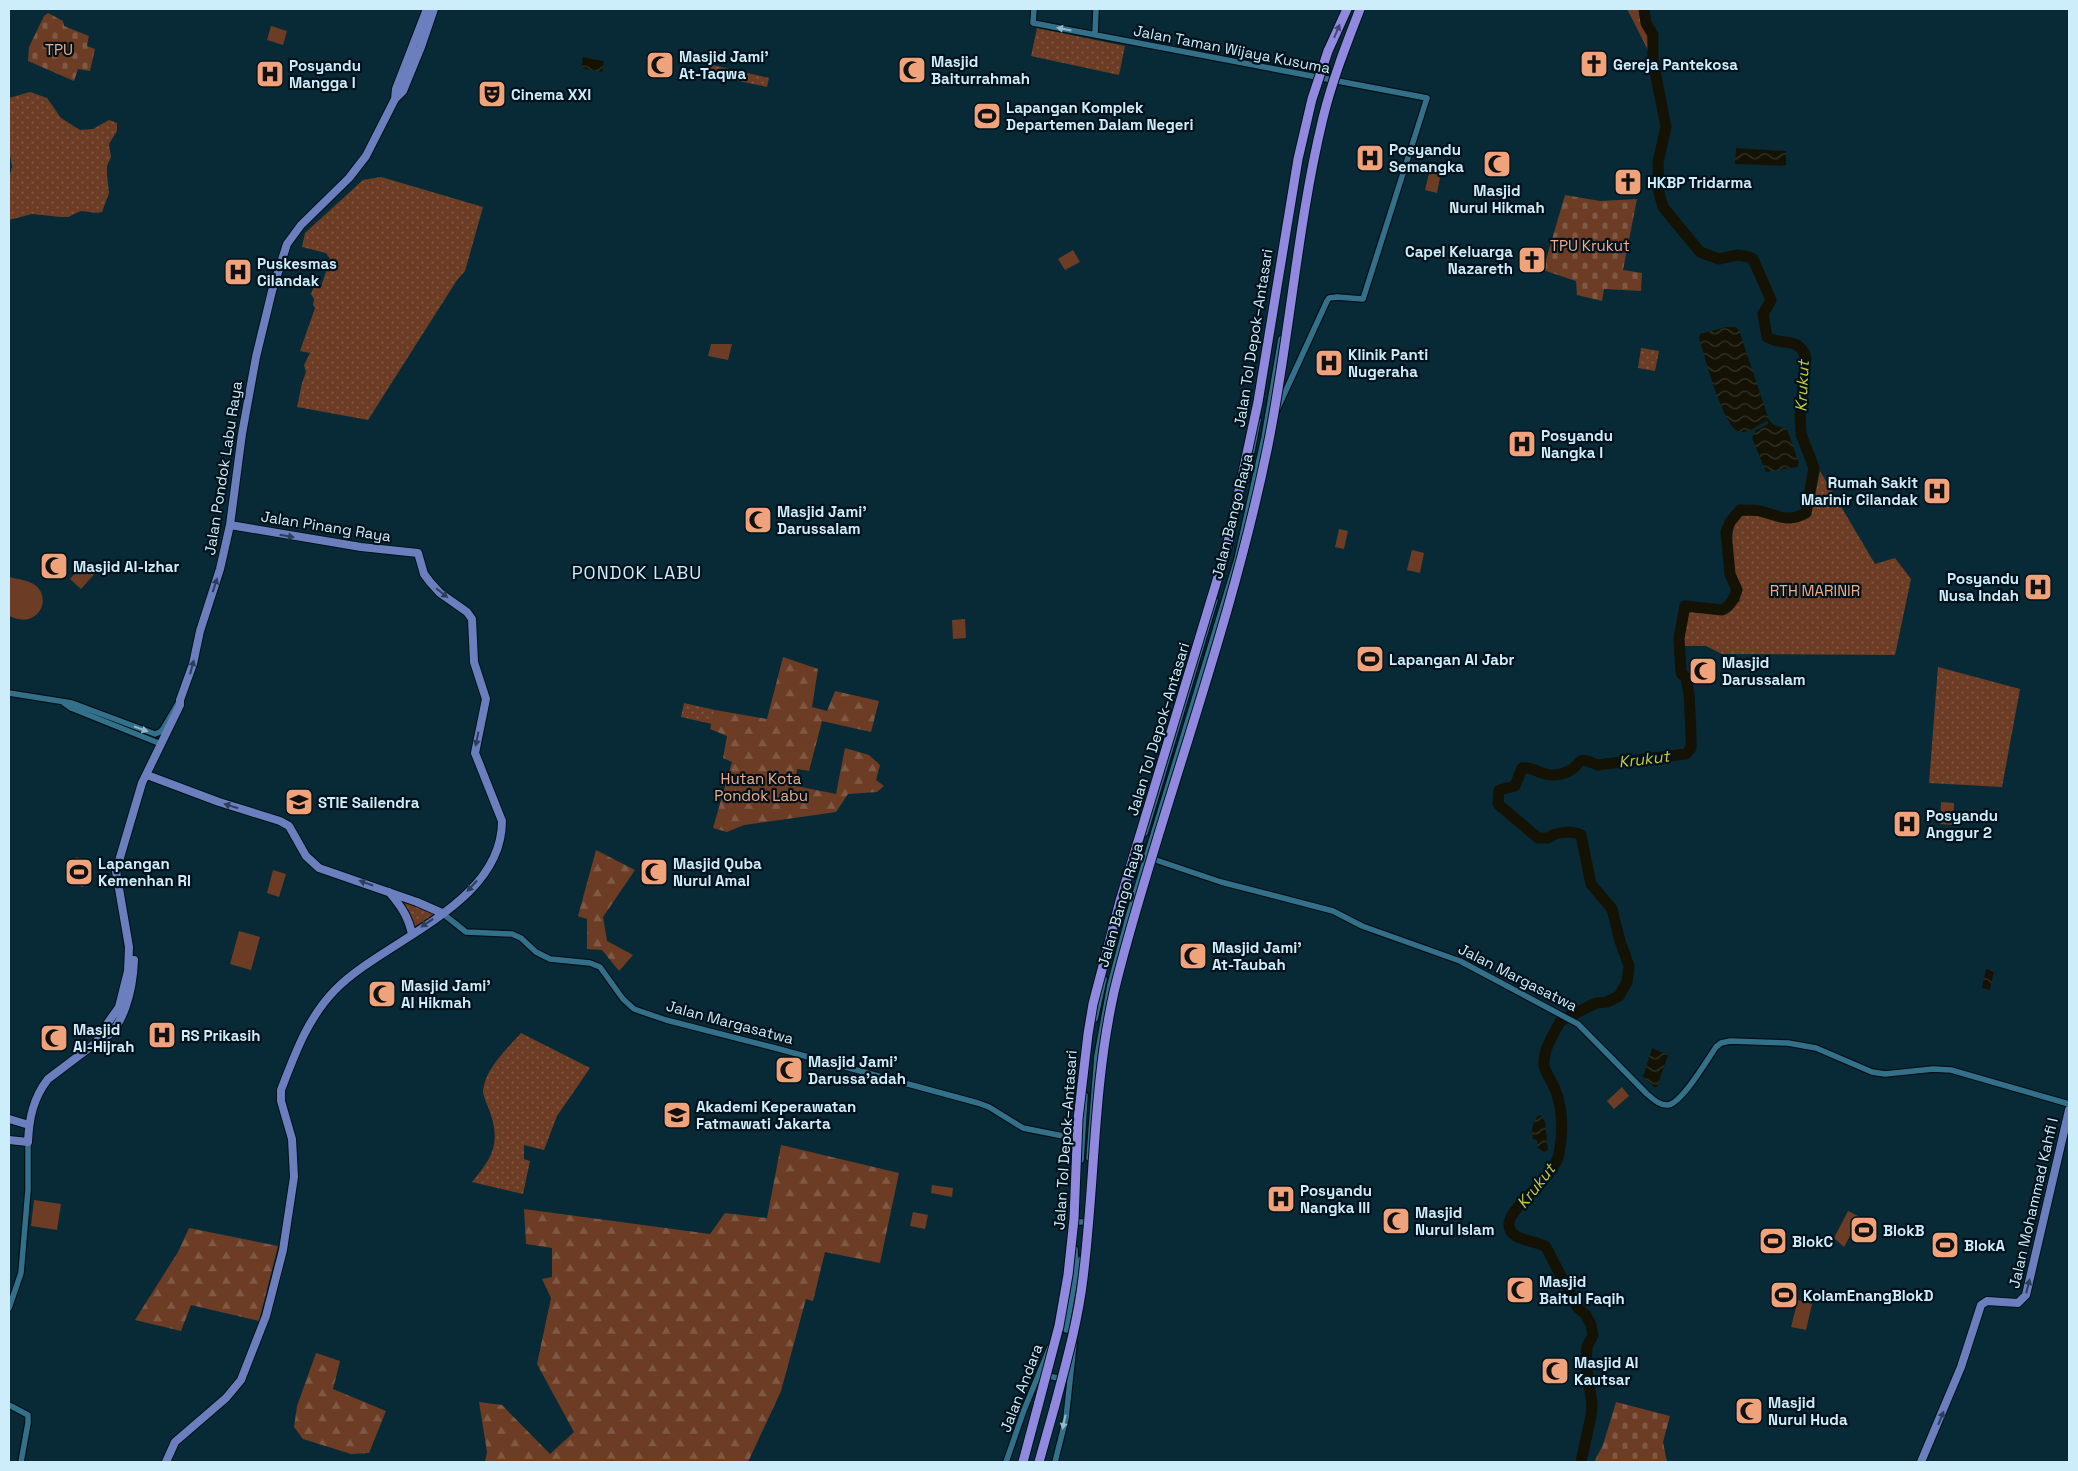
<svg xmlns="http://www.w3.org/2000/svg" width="2078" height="1471" font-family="'Space Grotesk',sans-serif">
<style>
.green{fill:url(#green-dots)}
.forest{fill:url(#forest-firs)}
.cemetery{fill:url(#cemetery-stones)}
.pitch{fill:#6c3d24}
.water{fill:url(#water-waves)}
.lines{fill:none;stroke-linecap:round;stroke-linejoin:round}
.river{stroke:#131205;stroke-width:11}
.minor-casing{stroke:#011119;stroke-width:8}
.major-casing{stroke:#011119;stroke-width:10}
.highway-casing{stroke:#011119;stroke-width:11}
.minor{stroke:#33718a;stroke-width:5.5}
.major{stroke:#6b7fbe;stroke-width:8}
.highway{stroke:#9188e0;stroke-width:9}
.highway-bridge-casing{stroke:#011119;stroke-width:11;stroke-linecap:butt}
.highway-bridge{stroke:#9188e0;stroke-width:9}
.oneway{fill:#90bbce}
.oneway2{fill:#414774}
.oneway3{fill:#2b3e5c}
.labels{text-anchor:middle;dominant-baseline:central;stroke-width:4.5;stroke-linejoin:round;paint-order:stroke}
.park-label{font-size:15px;fill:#f1ac8a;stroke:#00121b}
.street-label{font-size:15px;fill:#ceedfb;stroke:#00121b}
.poi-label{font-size:15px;font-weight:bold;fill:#ceedfb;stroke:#00121b;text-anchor:start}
.water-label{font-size:16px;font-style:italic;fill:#cec839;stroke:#00121b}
.quarter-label{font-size:18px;letter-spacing:1px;fill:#ceedfb;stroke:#00121b}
</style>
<defs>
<pattern id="green-dots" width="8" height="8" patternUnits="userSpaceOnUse" patternTransform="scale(1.25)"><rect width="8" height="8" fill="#6c3d24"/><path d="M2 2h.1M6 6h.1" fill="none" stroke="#805945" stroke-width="1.8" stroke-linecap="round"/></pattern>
<pattern id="forest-firs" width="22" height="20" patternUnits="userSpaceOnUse" patternTransform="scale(1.25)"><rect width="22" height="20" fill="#6c3d24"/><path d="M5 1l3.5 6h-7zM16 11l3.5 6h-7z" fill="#805945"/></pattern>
<pattern id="cemetery-stones" width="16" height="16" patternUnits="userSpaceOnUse" patternTransform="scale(1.25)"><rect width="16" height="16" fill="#6c3d24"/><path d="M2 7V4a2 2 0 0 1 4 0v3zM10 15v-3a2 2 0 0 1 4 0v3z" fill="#805945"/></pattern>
<pattern id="water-waves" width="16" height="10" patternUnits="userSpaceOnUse" patternTransform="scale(1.25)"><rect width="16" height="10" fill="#131205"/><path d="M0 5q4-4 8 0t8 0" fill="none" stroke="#34352a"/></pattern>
</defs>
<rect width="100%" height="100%" fill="#082a37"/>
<!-- green -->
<path class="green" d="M1037,28L1125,46L1119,75L1031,56Z
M708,64L769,78L767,87L706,74Z
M30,92L47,98L61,118L80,130L93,129L109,120L117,123V131L109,144L111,157L107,166V174L109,193L102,212L97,213L81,211L68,217H61L32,214L9,220V178L12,167L9,149V98Z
M381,177L483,207L465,271L457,280L368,420L297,407L302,383L306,372L304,365L310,353L300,351L315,308L313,305L314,299L311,294L314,286L321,287L330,259L326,253L302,247L305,233L363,180Z
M1641,348L1659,351L1655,371L1638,368Z
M1820,471L1875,564L1895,558L1911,579L1895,655L1722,654L1706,646H1681L1689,610H1726L1740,601L1730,553L1737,506L1800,519L1813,506Z
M1938,667L2020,689L2002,787L1929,783Z
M684,703L715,710L712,724L681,717Z
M399,899L435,914L414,927L408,911Z
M521,1033L590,1068L557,1116L544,1150L524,1145V1159L530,1161L523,1194L472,1182C492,1158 501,1144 490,1112C488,1106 483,1097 483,1090C486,1068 507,1049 521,1033Z"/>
<!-- forest -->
<path class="forest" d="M1627,9H1646L1648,50Z
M783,657L818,669L812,707L827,711L835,691L879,701L871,732L822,721L809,771L797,769L796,786L836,794L845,748L869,755L880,765L876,780L884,786L877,792L848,794L836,812L744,825L727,832L713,828L732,762L723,758L727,736L710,729L715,710L767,719Z
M596,850L635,870L603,917L607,941L633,955L619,971L602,950L587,949V919L578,916Z
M781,1145L899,1173L880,1263L825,1252L813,1301L806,1299L781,1391L748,1462H485L487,1452L479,1402L502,1405L550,1454L574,1432L537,1364L551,1298L542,1279L552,1277V1248L526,1244L524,1209L710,1234L725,1213L767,1218Z
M189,1228L278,1246L259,1321L191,1305L181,1331L135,1320L178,1252Z
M316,1353L340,1361L333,1389L386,1411L369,1453L351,1454L303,1439L294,1427L297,1406Z"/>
<!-- cemetery -->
<path class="cemetery" d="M48,13L63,21L64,26L89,36L87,46L95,49L90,71L78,69L74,81L28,61L29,47L44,16Z
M1565,195L1600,201L1637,199L1623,270L1642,273L1641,291L1604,289L1602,301L1577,295L1576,281L1543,270Z
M1616,1402L1670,1416L1663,1442L1667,1462H1594L1603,1445Z"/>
<!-- pitch -->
<path class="pitch" d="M271,26L287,31L283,45L267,40Z
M1430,169L1441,172L1437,193L1425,190Z
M1073,250L1080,262L1065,270L1058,259Z
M711,344H732L728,360L708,356Z
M1339,529L1348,531L1344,549L1335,547Z
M1412,550L1424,553L1420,573L1407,570Z
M87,560L98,570L81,589L70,579Z
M9,577C17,579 28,580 35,585C48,595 44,615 28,619C22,621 15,618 9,616Z
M965,619L966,638L953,639L952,620Z
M1368,648L1377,650L1372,670L1363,668Z
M1941,802L1954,803L1953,825L1940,824Z
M76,857L91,862L83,887L68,882Z
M273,870L286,874L279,897L267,893Z
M239,931L260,937L251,970L230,964Z
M1622,1087L1629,1096L1614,1109L1607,1101Z
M932,1185L953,1188L952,1197L931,1193Z
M34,1200L61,1204L57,1230L31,1226Z
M1848,1211L1860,1217L1844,1247L1834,1238Z
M913,1212L928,1215L925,1229L910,1226Z
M1798,1300L1812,1304L1806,1330L1791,1327Z"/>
<!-- water -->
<path class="water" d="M583,57L604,61L602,72L581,68Z
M1736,148L1786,151V166L1735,164Z
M1726,327H1735L1739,330L1769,420L1774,425L1787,429L1799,463L1797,467L1766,472L1752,438L1756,430L1768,424V421C1760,423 1749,434 1740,432C1724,430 1704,355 1699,338L1700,334Z
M1986,969L1994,971L1990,990L1982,988Z
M1652,1048L1668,1055L1657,1087H1654L1643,1077Z
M1541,1115L1545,1122L1548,1150L1544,1152L1538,1148L1537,1140L1533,1139C1531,1130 1532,1124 1538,1116Z"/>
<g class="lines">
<!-- river -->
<path class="river" d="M1581,1462L1591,1416L1592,1404L1586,1364L1587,1347L1593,1335L1591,1325L1586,1315L1577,1307L1546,1247C1536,1240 1509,1241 1509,1225C1508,1207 1554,1179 1559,1154C1563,1133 1563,1109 1555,1089C1552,1081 1545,1073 1544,1065C1543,1050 1553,1035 1560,1022L1564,1019L1596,1003L1607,1002L1619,996L1627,982L1629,966L1620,941L1612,909L1591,884L1581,835C1573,830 1555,832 1548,838H1538L1498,804L1499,790L1515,786L1522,768C1533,766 1542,776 1553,775C1558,775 1565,773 1569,771C1581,766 1576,754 1597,765L1686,754L1691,748V732L1689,694L1686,678L1681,673L1679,638L1685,606L1722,610C1731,606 1734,598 1737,590L1730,574L1726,532L1730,522L1740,510C1747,510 1754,510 1760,511C1780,516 1786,523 1806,513L1814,468L1801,434L1800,415L1806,358C1799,335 1782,347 1767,337L1763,314L1771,300L1753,259L1749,257L1738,255L1719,259L1700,252L1663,207L1659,193L1658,162L1666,127L1653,61V35L1646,23L1644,9"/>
<defs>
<path id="minor" d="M1034,9L1033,23L1427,98L1363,299L1337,297L1329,298L1327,301L1276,412
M1095,35L1096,9
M1246,480L1258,420
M9,693L72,703L155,734L160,732L163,729L180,700
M64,703L71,708L161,744
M1145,833L1215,600
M1138,854L1221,882L1333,911L1362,926L1460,961L1578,1024L1647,1094C1653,1099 1660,1106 1668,1105C1682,1103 1707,1060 1716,1047L1721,1043L1730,1041L1788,1043L1816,1048L1872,1072L1885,1074L1933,1069L1951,1070L2069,1104
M442,913L466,932L512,934L521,938L536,952L550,959L590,963L600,967L623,999L634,1009L666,1020L779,1049L978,1103L989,1107L1023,1128L1063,1136L1080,1130
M1095,1019L1104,979
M1089,1158L1097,1056L1110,985L1129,914L1237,559L1264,438L1281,339
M1081,1160L1085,1095
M1077,1222H1086
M1075,1249L1076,1274
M9,1308L21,1273L28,1190V1142
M1066,1330L1076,1274L1081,1259
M1043,1375L1063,1379
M9,1405L28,1415V1423L21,1462
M1006,1462L1024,1410L1050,1347
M1055,1462L1066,1418L1074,1344"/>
<path id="major" d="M395,99L396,89L427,9
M147,775L219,802L280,821L289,826L306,856L319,868L417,902L442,913
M389,892C401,906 408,916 412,934
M97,1042L100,1034L119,1007L128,971L129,947L116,871L142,783L180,705V700L193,664L200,631L220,569L230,525L242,434L256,357L272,291L287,244L301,225L349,178L366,156L395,99L403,91L421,47L434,9
M9,1119L29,1125
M9,1140L28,1142C29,1119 33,1098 48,1079L97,1042C125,1032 133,986 134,960
M166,1462L175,1442L226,1398L241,1380L266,1316L283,1250L294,1177L292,1139L281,1101V1090C295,1054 307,1019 335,990C385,939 502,905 502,821L475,753L486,699L474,662L472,619L467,612L440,593L430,582L424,574L418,553L361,547L230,525
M1921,1462L1961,1367L1981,1305L1987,1301L2018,1303L2026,1295L2069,1110"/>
<path id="highway" d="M1328,51L1347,9
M1023,1462L1039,1402
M1039,1462L1055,1405"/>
</defs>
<!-- minor casing -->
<use href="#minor" class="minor-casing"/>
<!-- major casing -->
<use href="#major" class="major-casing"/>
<!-- highway casing -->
<use href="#highway" class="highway-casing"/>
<!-- minor -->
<use href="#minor" class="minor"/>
<!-- major -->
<use href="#major" class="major"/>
<!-- highway -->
<use href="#highway" class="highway"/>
<defs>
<path id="highway-bridge" d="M1039,1402L1059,1326L1068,1275L1074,1219L1078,1119L1088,1034L1093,1004L1120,901L1227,547L1258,402L1298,159L1312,99L1328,51
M1055,1405C1066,1363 1078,1321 1083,1278C1095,1183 1093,1086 1114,992C1126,941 1142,890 1157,840C1197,709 1241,579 1268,445C1290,336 1297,225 1323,118C1332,81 1346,45 1360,9"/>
</defs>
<!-- highway-bridge casing -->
<use href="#highway-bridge" class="highway-bridge-casing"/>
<!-- highway-bridge -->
<use href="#highway-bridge" class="highway-bridge"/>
</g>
<!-- one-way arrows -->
<defs><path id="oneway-solid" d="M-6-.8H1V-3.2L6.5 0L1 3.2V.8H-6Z" transform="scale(1.25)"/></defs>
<g class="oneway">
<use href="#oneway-solid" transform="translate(1064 29) rotate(-169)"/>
<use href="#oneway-solid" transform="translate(141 729) rotate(20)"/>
<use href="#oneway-solid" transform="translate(1064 1422) rotate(102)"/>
</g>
<use class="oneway2" href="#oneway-solid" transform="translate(1337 31) rotate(-67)"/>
<g class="oneway3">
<use href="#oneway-solid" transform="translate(287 536) rotate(10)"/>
<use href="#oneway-solid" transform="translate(215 585) rotate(-72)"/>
<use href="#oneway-solid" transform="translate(442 593) rotate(39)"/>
<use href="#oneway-solid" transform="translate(192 667) rotate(-75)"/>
<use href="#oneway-solid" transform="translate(477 739) rotate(101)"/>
<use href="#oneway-solid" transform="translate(231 806) rotate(-163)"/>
<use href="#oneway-solid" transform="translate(366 883) rotate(-161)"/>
<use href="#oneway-solid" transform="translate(472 886) rotate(133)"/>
<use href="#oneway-solid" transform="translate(427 923) rotate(146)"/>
<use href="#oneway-solid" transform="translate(2028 1286) rotate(-76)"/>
<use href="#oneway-solid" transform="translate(1941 1418) rotate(-68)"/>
</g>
<!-- icons -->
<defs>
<symbol id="church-square" viewBox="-11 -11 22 22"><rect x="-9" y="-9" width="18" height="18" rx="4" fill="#f0a27b" stroke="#00121b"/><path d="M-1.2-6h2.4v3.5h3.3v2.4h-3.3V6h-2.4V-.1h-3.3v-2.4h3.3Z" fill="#111"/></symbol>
<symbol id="mosque-square" viewBox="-11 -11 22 22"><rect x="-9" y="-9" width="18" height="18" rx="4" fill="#f0a27b" stroke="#00121b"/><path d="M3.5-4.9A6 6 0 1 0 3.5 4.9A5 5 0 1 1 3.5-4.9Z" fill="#111"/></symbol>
<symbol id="hospital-square" viewBox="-11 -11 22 22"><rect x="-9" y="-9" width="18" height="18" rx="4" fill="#f0a27b" stroke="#00121b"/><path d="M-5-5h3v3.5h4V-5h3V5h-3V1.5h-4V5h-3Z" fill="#111"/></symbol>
<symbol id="theatre-square" viewBox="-11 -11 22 22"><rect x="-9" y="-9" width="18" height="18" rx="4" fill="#f0a27b" stroke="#00121b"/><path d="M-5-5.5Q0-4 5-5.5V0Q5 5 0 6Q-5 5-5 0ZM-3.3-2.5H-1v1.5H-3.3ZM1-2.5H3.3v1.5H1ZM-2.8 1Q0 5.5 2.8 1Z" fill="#111"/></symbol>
<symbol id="stadium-square" viewBox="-11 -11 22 22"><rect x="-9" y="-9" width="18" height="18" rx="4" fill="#f0a27b" stroke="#00121b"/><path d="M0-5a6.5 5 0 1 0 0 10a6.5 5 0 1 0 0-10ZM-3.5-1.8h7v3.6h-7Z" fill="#111"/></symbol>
<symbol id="university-square" viewBox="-11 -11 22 22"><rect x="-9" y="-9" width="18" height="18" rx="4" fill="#f0a27b" stroke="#00121b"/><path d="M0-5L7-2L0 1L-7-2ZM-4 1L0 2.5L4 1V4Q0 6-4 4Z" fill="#111"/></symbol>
</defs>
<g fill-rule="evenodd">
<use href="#church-square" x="1578" y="48" width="32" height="32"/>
<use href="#mosque-square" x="644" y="49" width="32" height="32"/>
<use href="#mosque-square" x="896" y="54" width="32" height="32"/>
<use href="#hospital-square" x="254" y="58" width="32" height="32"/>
<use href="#theatre-square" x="476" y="78" width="32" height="32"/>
<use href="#stadium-square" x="971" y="100" width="32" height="32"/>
<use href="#hospital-square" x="1354" y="142" width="32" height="32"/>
<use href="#mosque-square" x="1481" y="148" width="32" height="32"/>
<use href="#church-square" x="1612" y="166" width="32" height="32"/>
<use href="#church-square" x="1516" y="244" width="32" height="32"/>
<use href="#hospital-square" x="222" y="256" width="32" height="32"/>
<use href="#hospital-square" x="1313" y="347" width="32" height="32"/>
<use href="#hospital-square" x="1506" y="428" width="32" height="32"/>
<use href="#hospital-square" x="1921" y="475" width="32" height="32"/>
<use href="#mosque-square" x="742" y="504" width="32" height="32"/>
<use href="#mosque-square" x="38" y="550" width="32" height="32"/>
<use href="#hospital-square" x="2022" y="571" width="32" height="32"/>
<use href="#stadium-square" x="1354" y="643" width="32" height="32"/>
<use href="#mosque-square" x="1687" y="655" width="32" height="32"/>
<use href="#university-square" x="283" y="786" width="32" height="32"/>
<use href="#hospital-square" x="1891" y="808" width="32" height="32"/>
<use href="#stadium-square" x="63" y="856" width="32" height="32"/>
<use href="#mosque-square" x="638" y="856" width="32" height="32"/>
<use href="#mosque-square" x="1177" y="940" width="32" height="32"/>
<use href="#mosque-square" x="366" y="978" width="32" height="32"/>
<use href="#hospital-square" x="146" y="1019" width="32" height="32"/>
<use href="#mosque-square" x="38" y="1022" width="32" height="32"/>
<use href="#mosque-square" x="773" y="1054" width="32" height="32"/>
<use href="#university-square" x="661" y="1099" width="32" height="32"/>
<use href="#hospital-square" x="1265" y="1183" width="32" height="32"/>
<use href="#mosque-square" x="1380" y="1205" width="32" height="32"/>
<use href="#stadium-square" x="1848" y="1214" width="32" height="32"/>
<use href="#stadium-square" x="1757" y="1225" width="32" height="32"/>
<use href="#stadium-square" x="1929" y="1229" width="32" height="32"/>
<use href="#mosque-square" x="1504" y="1274" width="32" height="32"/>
<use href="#stadium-square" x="1768" y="1279" width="32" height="32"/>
<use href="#mosque-square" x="1539" y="1355" width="32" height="32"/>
<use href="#mosque-square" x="1733" y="1395" width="32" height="32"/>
</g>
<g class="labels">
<!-- park labels -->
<g class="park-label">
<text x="59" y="49">TPU</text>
<text x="1590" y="245">TPU Krukut</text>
<text x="1815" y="590">RTH MARINIR</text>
<text x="761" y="778">Hutan Kota<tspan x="761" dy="17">Pondok Labu</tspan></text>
</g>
<!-- street labels -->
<g class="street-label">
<text transform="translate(1232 49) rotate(11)">Jalan Taman Wijaya Kusuma</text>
<text transform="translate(1253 338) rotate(-81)">Jalan Tol Depok–Antasari</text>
<text transform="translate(223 468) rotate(-81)">Jalan Pondok Labu Raya</text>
<text transform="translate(1232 516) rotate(-76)">Jalan Bango Raya</text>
<text transform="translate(326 526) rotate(9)">Jalan Pinang Raya</text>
<text transform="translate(1158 729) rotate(-73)">Jalan Tol Depok–Antasari</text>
<text transform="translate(1120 905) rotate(-74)">Jalan Bango Raya</text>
<text transform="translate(1518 977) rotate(27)">Jalan Margasatwa</text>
<text transform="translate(730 1022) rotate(15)">Jalan Margasatwa</text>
<text transform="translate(1065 1140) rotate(-86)">Jalan Tol Depok–Antasari</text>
<text transform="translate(2033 1203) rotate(-77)">Jalan Mohammad Kahfi I</text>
<text transform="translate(1021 1388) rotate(-69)">Jalan Andara</text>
</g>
<!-- poi labels -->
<g class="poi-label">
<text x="679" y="56">Masjid Jami'<tspan x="679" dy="17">At-Taqwa</tspan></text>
<text x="931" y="61">Masjid<tspan x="931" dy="17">Baiturrahmah</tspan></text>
<text x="1613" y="64">Gereja Pantekosa</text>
<text x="289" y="65">Posyandu<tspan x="289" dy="17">Mangga I</tspan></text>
<text x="511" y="94">Cinema XXI</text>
<text x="1006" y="107">Lapangan Komplek<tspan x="1006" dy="17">Departemen Dalam Negeri</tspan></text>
<text x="1389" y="149">Posyandu<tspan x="1389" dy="17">Semangka</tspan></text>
<text x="1647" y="182">HKBP Tridarma</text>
<text x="1497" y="190" text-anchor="middle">Masjid<tspan x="1497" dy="17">Nurul Hikmah</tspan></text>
<text x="1513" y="251" text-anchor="end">Capel Keluarga<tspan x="1513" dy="17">Nazareth</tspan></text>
<text x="257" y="263">Puskesmas<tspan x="257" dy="17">Cilandak</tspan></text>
<text x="1348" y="354">Klinik Panti<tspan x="1348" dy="17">Nugeraha</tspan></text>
<text x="1541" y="435">Posyandu<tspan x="1541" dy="17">Nangka I</tspan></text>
<text x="1918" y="482" text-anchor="end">Rumah Sakit<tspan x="1918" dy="17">Marinir Cilandak</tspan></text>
<text x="777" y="511">Masjid Jami'<tspan x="777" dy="17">Darussalam</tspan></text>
<text x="73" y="566">Masjid Al-Izhar</text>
<text x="2019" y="578" text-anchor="end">Posyandu<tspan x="2019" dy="17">Nusa Indah</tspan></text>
<text x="1389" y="659">Lapangan Al Jabr</text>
<text x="1722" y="662">Masjid<tspan x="1722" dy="17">Darussalam</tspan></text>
<text x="318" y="802">STIE Sailendra</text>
<text x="1926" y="815">Posyandu<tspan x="1926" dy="17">Anggur 2</tspan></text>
<text x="98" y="863">Lapangan<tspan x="98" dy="17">Kemenhan RI</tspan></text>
<text x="673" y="863">Masjid Quba<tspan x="673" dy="17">Nurul Amal</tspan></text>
<text x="1212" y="947">Masjid Jami'<tspan x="1212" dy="17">At-Taubah</tspan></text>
<text x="401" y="985">Masjid Jami'<tspan x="401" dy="17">Al Hikmah</tspan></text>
<text x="73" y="1029">Masjid<tspan x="73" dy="17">Al-Hijrah</tspan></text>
<text x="181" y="1035">RS Prikasih</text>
<text x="808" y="1061">Masjid Jami'<tspan x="808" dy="17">Darussa'adah</tspan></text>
<text x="696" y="1106">Akademi Keperawatan<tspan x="696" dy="17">Fatmawati Jakarta</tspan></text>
<text x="1300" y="1190">Posyandu<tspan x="1300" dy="17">Nangka III</tspan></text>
<text x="1415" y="1212">Masjid<tspan x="1415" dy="17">Nurul Islam</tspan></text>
<text x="1883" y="1230">BlokB</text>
<text x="1792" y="1241">BlokC</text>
<text x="1964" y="1245">BlokA</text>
<text x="1539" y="1281">Masjid<tspan x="1539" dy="17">Baitul Faqih</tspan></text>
<text x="1803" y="1295">KolamEnangBlokD</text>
<text x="1574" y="1362">Masjid Al<tspan x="1574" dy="17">Kautsar</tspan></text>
<text x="1768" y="1402">Masjid<tspan x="1768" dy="17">Nurul Huda</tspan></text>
</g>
<!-- water labels -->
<g class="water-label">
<text transform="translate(1802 386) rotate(-87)">Krukut</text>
<text transform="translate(1644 759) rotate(-7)">Krukut</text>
<text transform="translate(1536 1186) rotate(-52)">Krukut</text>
</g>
<!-- quarter labels -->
<g class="quarter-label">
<text x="637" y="572">PONDOK LABU</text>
</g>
</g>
<!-- border -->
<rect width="2078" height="1471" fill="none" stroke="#ceedfb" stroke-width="20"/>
</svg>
